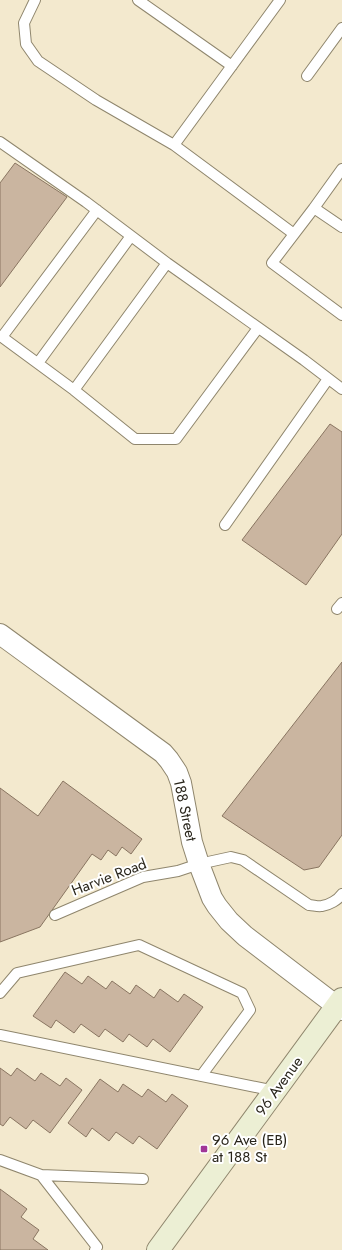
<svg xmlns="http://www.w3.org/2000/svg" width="342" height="1250" font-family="Jost,sans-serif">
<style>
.building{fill:#cab5a0;stroke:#897561}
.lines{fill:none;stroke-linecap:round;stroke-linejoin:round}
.service-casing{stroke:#8f866d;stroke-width:12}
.minor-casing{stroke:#8f866d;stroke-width:22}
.secondary-casing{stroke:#8f866d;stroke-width:24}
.service{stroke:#fff;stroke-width:10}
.minor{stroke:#fff;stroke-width:20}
.secondary{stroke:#ecefd4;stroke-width:22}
.poi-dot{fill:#a13697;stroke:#fff;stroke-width:1.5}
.labels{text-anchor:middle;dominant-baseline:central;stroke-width:4;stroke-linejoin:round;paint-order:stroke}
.street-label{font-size:15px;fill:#29251b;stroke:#fff}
.poi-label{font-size:15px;fill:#29251b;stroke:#fff;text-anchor:start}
</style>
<rect width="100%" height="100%" fill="#f3e9ce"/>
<!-- building -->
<path class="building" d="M15,163L67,197L0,287V183Z
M330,424L342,432V534L306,585L242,540Z
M342,662V835L319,867L304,870L222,816Z
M63,781L142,839L131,854L122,847L116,856L108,850L101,860L92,854L40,927L0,942V788L38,816Z
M65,972L82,984L88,976L106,989L112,981L130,994L136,985L154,998L160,989L178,1002L184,994L203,1007L170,1052L153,1039L147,1047L129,1034L123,1042L105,1029L99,1037L81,1024L74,1033L56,1020L51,1028L33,1016Z
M0,1068L11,1076L17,1068L35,1081L41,1073L60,1086L66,1078L82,1090L50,1133L33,1120L26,1129L10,1117L3,1126L0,1124Z
M100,1079L118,1092L123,1084L142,1097L148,1089L166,1102L172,1094L188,1106L157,1149L139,1136L133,1144L116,1132L109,1141L92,1128L86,1137L68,1123Z
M0,1189L27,1209L21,1217L39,1230L33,1239L48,1250H0Z"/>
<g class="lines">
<defs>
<path id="service" d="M35,0L24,23L26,44L38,61L96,100L174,145L294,234
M138,0L232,66
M307,76L342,28
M0,142L86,202L167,263L304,360L342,389
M174,145L280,0
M314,208L342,169
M342,227L314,208L272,263L342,315
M0,336L2,337L97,210
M2,337L74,390L135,439H176L258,328
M38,363L131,236
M74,390L167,263
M225,525L328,379
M337,609L342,603
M55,915L143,877L178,871L199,864L231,857L243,860L309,905C313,905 318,907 322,906C329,905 338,900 342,894
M0,993L17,973L139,945L242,993L250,1010L201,1076
M0,1035L275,1091
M0,1160L41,1175L97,1247L95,1250
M41,1175L143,1179"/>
<path id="minor" d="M0,634L163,753L169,760L177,772L181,783L192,842L199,864L212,898L217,906L229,921L245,936L342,1010"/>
<path id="secondary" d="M158,1250L342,999"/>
</defs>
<!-- service casing -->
<use href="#service" class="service-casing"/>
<!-- minor casing -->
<use href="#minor" class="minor-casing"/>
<!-- secondary casing -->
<use href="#secondary" class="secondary-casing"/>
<!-- service -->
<use href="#service" class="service"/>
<!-- minor -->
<use href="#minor" class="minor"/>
<!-- secondary -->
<use href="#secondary" class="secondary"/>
</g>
<!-- markers -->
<rect class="poi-dot" x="200" y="1145" width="8" height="8" rx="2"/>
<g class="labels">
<!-- street labels -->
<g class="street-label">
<text transform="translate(185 810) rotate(78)">188 Street</text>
<text transform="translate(109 877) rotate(-21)">Harvie Road</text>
<text transform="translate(279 1086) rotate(-54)">96 Avenue</text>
</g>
<!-- poi labels -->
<g class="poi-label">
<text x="212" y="1140">96 Ave (EB)<tspan x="212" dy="17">at 188 St</tspan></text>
</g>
</g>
</svg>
